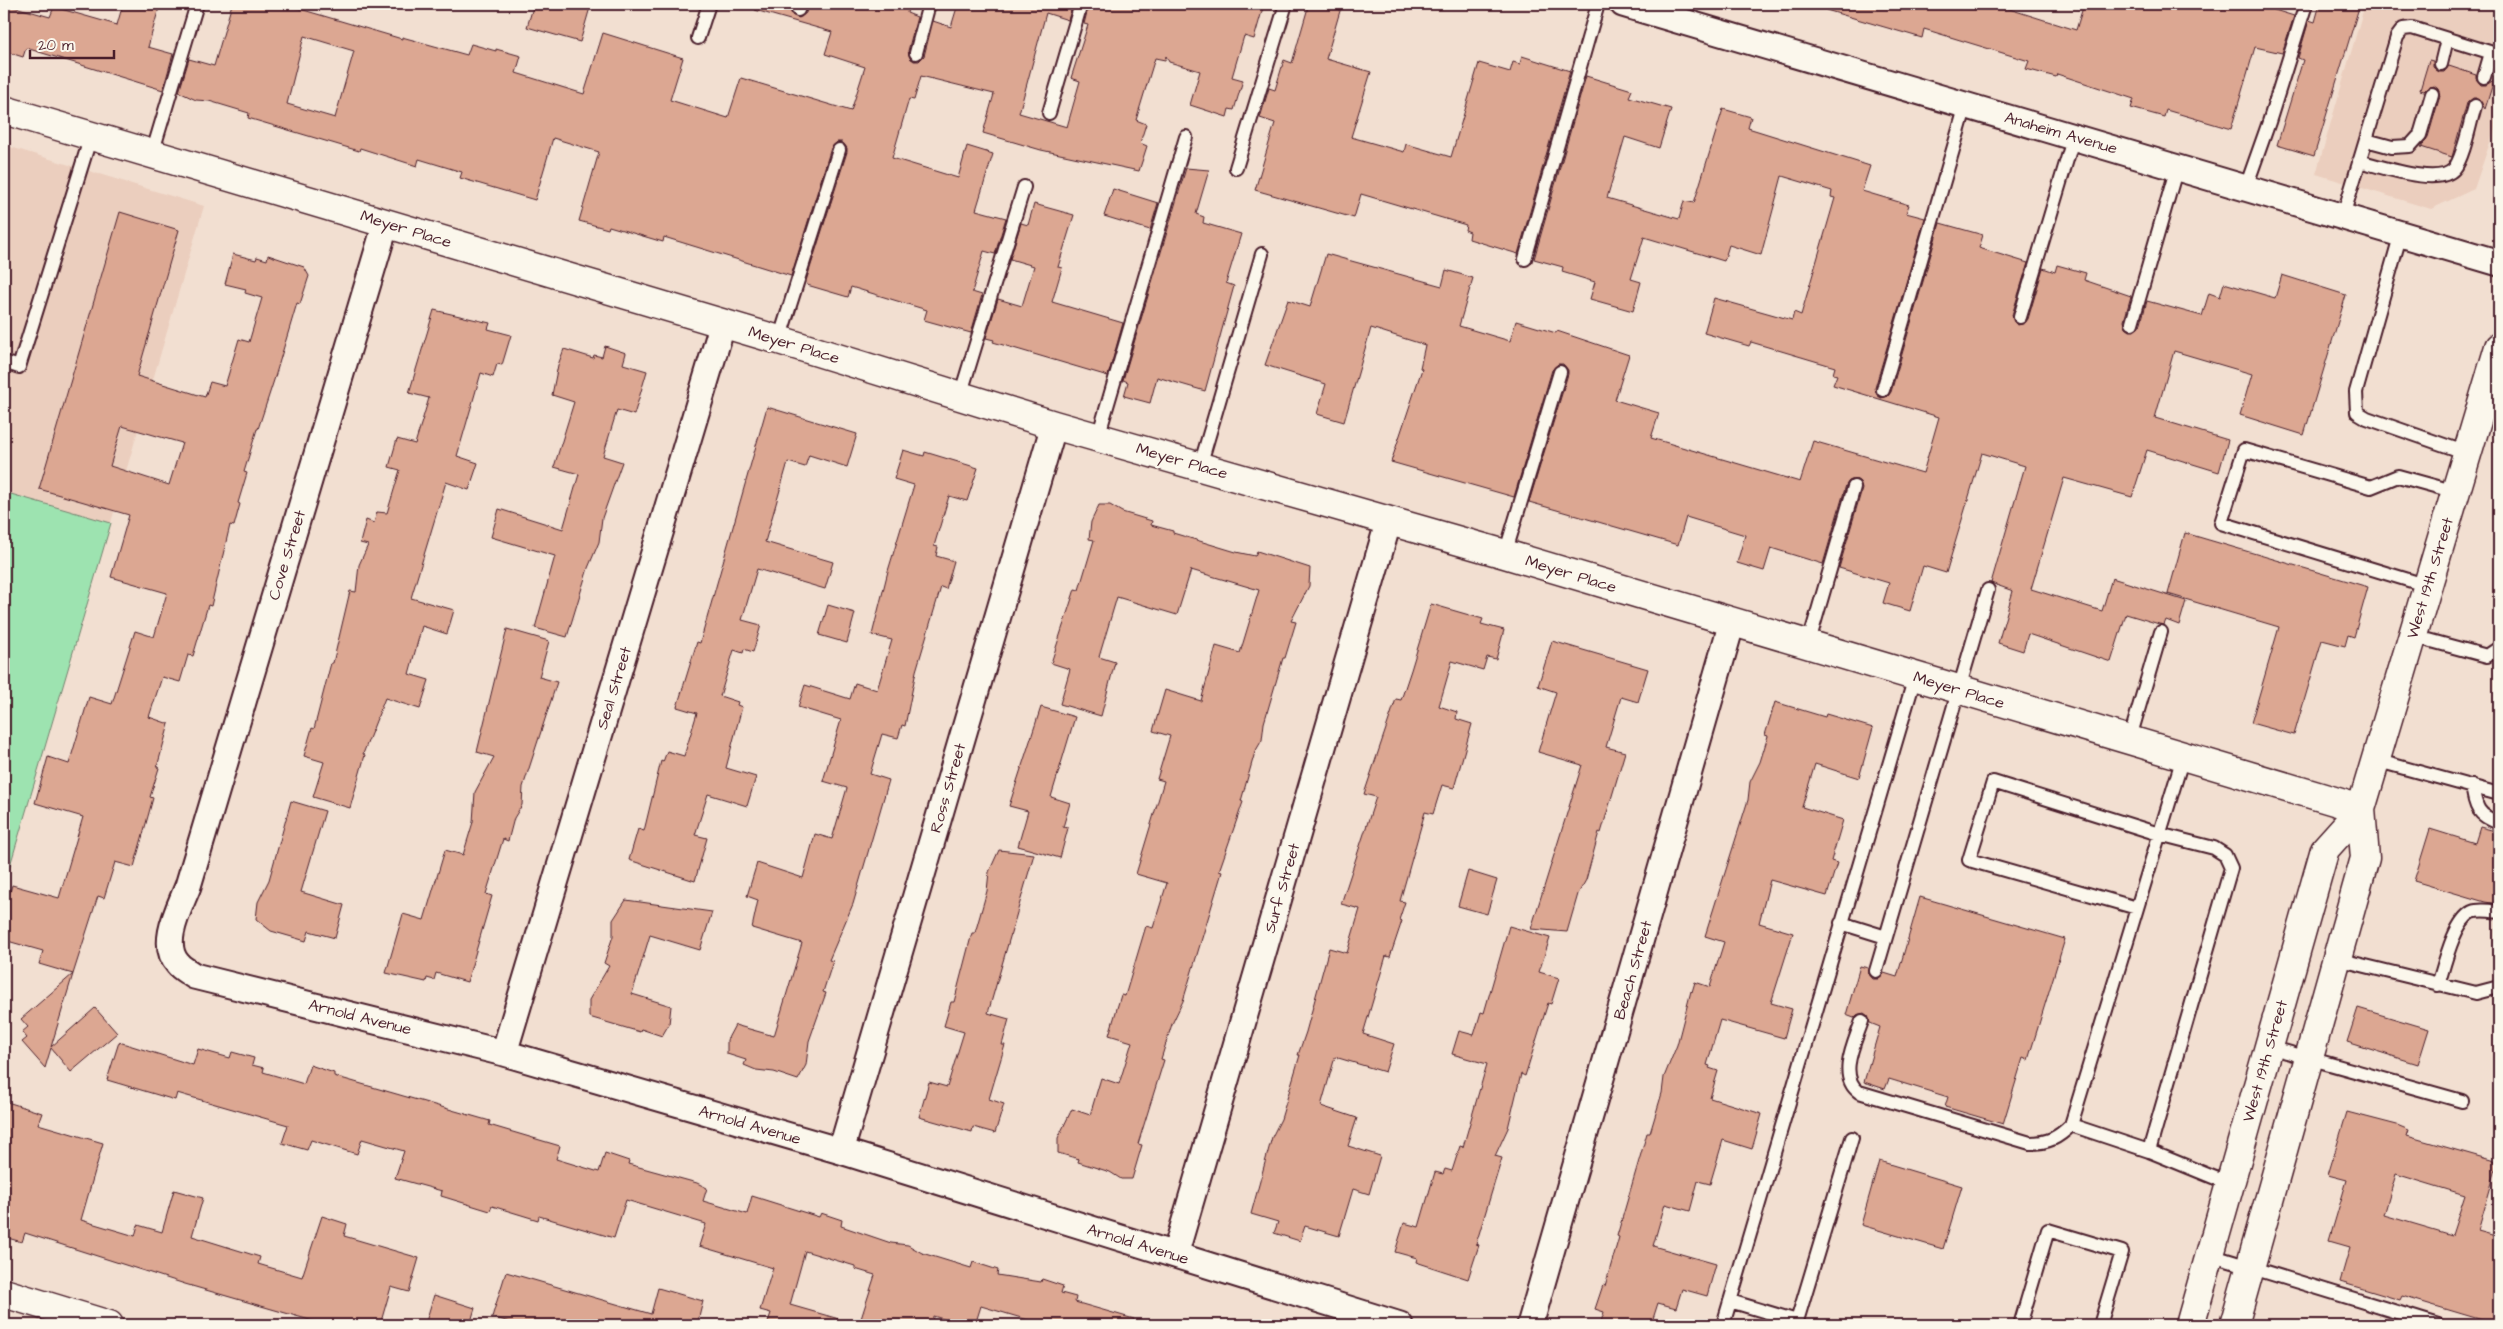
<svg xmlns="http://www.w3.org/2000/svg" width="2503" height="1329" font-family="'Architects Daughter',sans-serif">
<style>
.built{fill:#ebcebe}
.green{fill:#9de3b0;stroke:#74816e}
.building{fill:#dca792;stroke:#4a1f2b;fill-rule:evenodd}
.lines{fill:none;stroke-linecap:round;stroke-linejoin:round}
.lane-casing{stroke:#4a1f2b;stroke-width:16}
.street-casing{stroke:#4a1f2b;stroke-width:29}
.secondary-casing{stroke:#4a1f2b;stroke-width:31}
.lane{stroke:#fbf7ec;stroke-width:12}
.street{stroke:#fbf7ec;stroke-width:25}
.secondary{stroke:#fbf7ec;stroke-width:28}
.labels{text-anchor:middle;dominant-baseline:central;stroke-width:5;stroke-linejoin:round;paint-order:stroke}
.street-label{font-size:16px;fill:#4a1f2b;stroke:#fbf7ec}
</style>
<rect width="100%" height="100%" fill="#f2dfd1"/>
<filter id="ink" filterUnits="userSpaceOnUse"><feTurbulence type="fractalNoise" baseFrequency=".02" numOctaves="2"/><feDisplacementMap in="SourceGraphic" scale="10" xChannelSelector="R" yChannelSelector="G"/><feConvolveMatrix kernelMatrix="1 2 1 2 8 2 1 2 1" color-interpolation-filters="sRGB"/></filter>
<g filter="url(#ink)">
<!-- built -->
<path class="built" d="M2365,4H2499V116L2474,189L2431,209L2316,174Z
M4,145L204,206L4,886Z"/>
<!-- green -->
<path class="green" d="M4,492L111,523L4,886Z"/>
<!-- building -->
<path class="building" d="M123,4H160L148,47L173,54L163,90L26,48L23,57L4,51V20L8,5L50,17L54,7L117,25Z
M232,4H283L402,39V37L467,55L471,44L496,51V49L521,56L516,73L584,94L603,33L683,58L670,100L728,118L741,78L851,111L865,67L825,54L832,32L755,10L756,4H792V15L799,18L806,13L808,4H894L908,8L907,13L917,17L908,51L910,58L914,61H919L924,56L933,21L951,27L958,4H1073L1068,20L1046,13L1019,113L1067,127L1080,81L1071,78L1088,25L1084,24L1089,4H1198L1219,9L1220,4H1264L1254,39L1244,36L1232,77L1243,80L1234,110L1229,109L1227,117L1190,105L1200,71L1169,62L1166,56L1165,60L1155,58L1136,120L1146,124L1140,143L1147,146L1139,171L1041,150L983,133L994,94L921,76L914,100L909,99L892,158L958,178L967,146L993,154L976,210L1006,218L995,254L984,251L972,292L982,295L971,333L924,320L927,310L851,287L848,297L807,285L806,281L847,152V148L842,142H837L831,148L791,276L664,237L663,242L609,226L608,229L579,221L599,152L553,138L535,200L460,178L462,172L419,159L417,166L360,148L359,151L248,118L249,113L209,101L196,100L179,92L189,59L214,66ZM304,36L354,51L335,118L287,104Z
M534,4H591L580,42L527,27Z
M1309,4H1342L1326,59L1371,72L1351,137L1404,152L1406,144L1451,157L1479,63L1510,72L1513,62L1520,64L1522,56L1570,71L1518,254L1469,239L1470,232L1465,230L1466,225L1361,194L1354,218L1255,190L1275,123L1260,118L1269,88L1275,90L1284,60L1292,63Z
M1827,4H2004L2003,7L2076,30L2084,4H2255L2294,16L2282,53L2255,47L2231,129L2166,110L2164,117L2131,108L2134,99L2057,74L2056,77L2026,69L2029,61L1924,29L1922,38L1826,10Z
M2320,4H2360L2314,156L2277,145L2303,60L2298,58L2309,20L2315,22Z
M2429,60L2433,61V67L2439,72H2444L2449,66L2476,75V79L2481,85H2486L2494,80L2485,109L2478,98H2473L2467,103L2452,157L2421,147L2428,137L2440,96L2438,89L2434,86L2427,88L2424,91L2420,90Z
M1586,76L1632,90L1629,97L1671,109L1659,148L1625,137L1607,198L1679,219L1684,201L1694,203L1723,109L1751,117L1748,128L1870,166L1862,191L1909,205L1906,213L1925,218L1875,388L1877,395L1881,398L1888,396L1891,392L1940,223L1983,235L1979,248L2028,263L2012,315L2014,322L2018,325L2025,323L2028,319L2043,268L2055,272L2057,265L2086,273L2084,280L2131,296L2124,321L2126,328L2130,331H2134L2140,326L2147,301L2202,316L2209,293L2220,297L2224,283L2275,298L2282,275L2346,295L2304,435L2240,415L2252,374L2174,351L2155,418L2228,440L2219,472L2147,450L2132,497L2064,478L2031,589L2102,611L2112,578L2186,601L2179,625L2166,620L2164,625L2159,624L2126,614L2111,662L2028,634L2023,651L1998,643L2013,591L1991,583L2025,466L1982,453L1946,573L1923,566L1910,611L1883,603L1889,583L1839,568L1862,489L1860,482L1856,479L1849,481L1846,485L1823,564L1771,548L1764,571L1737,563L1745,535L1686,517L1678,545L1529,502L1568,374V370L1563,364H1558L1552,370L1514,497L1391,462L1422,369L1420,368L1425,345L1371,328L1344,422L1317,414L1326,384L1265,365L1288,300L1310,307L1326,254L1442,286L1446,270L1473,278L1459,326L1510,341L1516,321L1556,333L1557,331L1629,355L1615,400L1659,413L1651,438L1800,482L1813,441L1923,473L1939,417L1833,385L1837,375L1833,374L1835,367L1751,342L1749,346L1704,333L1714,298L1792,320L1794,312L1801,315L1835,198L1831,197L1832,191L1782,176L1761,255L1729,245L1724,261L1644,237L1631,279L1641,282L1633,311L1590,299L1595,282L1562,272L1563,267L1534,259Z
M1186,168L1209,170L1196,214L1204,217L1203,223L1241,234L1226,283L1234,286L1205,391L1157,377L1150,403L1124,396L1128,382L1123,380Z
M1113,189L1158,203L1150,230L1104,216Z
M1034,204L1074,215L1058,267L1062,268L1052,302L1123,323L1108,376L993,342L994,340L986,338L998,299L1022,306L1034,266L1010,259L1021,223L1028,225Z
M120,212L179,230L137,376L205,397L210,382L225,386L239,339L249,342L262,298L245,293L246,289L225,284L233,254L256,260L257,257L267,260L268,255L304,267L309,276L300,304L297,303L275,377L258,429H257L244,472L247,473L238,503L240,504L234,526L230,525L211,606L208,605L193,656L188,655L180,682L162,677L149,717L169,724L157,767L159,768L150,797L153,798L134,867L115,862L104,898L98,896L73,974L39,964L43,951L4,940V912L12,885L59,898L83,817L35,803L48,757L69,764L89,697L112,704L135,631L154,637L167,593L111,577L129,515L39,489ZM122,426L182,443L169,485L110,466Z
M434,310L490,323L488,329L511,335L502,365L497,364L493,377L481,373L457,456L478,463L469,490L446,482L411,598L454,610L447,634L422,626L409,674L429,680L420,709L385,698L363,754L365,755L350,808L313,797L324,762L304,756L312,728L314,729L331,663H333L350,591L356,592L359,565L368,545L360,543L366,520L374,523L377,512L387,513L400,470L389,467L397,439L415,444L429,398L409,393Z
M605,346L626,353L623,364L647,371L634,415L617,410L603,456L622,462L602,518L599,542L588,568L567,637L535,628L555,556L491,537L499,509L563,529L579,474L554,467L574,402L552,395L558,365L564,349L593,358L594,355L602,357Z
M767,407L857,434L847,467L809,455L805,467L788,462L765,542L833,562L825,589L757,569L742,620L761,625L753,652L744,649L743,653L734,650L720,696L738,702L737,705L742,707L726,768L756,777L747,806L708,794L695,835L707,838L695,881L629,860L638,829L644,831L661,761L663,762L667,751L684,756L697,713L677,707L697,642L700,643Z
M903,450L924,456L925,452L978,468L967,501L949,496L934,546L938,547L936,556L954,561L946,589L941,587L916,671L905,726L902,725L898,738L882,734L870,774L889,780L853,904L829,960L833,961L823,992L826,993L809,1041L806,1065L798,1080L774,1072L756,1070L744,1065L746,1060L727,1054V1040L735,1025L774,1036L802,943L752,928L758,900L747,896L757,863L803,878L815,834L832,839L847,788L823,781L841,720L798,707L805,685L850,699L855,683L877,690L892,640L872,635L888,571L914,485L894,479Z
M1099,505H1110L1122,512L1152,521L1151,525L1173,531V533L1236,552L1255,556L1257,551L1310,568L1309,586L1291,621L1296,622L1285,658H1283L1264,723L1262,740L1255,752L1241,801L1243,802L1219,871L1222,872L1183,1001L1172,1024L1161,1059L1164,1060L1138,1144L1142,1145L1132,1179H1121L1110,1172L1078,1162L1079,1159L1058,1153V1138L1072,1109L1090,1115L1101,1078L1119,1084L1132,1042L1109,1035L1121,995L1125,996L1146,926L1153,928L1167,883L1136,874L1164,781L1157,779L1170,736L1153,731L1165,690L1201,701L1216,646L1240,653L1259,590L1191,570L1177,615L1117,597L1099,657L1115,662L1101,716L1060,704L1070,669L1051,663L1075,589L1079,590L1094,540L1089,539L1091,522Z
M2185,533L2368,587L2354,637L2348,635L2345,646L2322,640L2294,735L2251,723L2279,627L2168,594Z
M1431,604L1483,619L1481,624L1504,630L1496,659L1487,657L1483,670L1452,661L1439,706L1457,712L1456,719L1472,724L1454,788L1442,785L1433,814L1425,812L1400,901L1405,902L1399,920L1402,921L1390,957L1386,956L1363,1034L1394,1044L1385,1072L1335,1057L1321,1106L1357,1118L1348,1146L1380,1156L1369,1194L1353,1189L1339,1236L1305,1226L1300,1241L1274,1233L1278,1222L1251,1214L1272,1137L1281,1119L1300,1055H1298L1306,1032L1329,948L1347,953L1360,909L1341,904L1376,797L1364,794L1396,699L1401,700L1411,670Z
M828,605L855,613L847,643L819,635Z
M507,629L549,641L539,677L557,682L523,787L522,805L514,818L508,841L503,839L486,894L492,896L467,982L436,973L434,980L427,978L426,982L386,973L403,914L424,920L445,850L463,855L473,822L475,792L494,757L477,752Z
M1552,641L1648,669L1638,702L1621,697L1606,747L1625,752L1601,833L1599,832L1586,880L1578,894L1567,932L1531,929L1582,765L1538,752L1556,692L1538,686Z
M1775,702L1825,717L1826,714L1873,728L1859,778L1815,764L1802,807L1843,820L1831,861L1837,863L1827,896L1770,880L1759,923L1793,933L1771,1003L1792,1009L1784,1038L1720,1020L1707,1065L1710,1066L1709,1068L1718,1071L1710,1098L1762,1114L1752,1149L1723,1140L1710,1184L1698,1181L1690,1211L1665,1204L1653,1246L1716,1264L1707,1296L1682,1289L1676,1308L1658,1303L1651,1325H1600L1604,1312L1595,1309L1603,1285L1605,1286L1619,1237L1617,1236L1647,1133H1650L1662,1093L1664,1077L1677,1045L1691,991L1692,992L1695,982L1710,987L1724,942L1705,936L1748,800L1750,782L1760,762L1768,736L1765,735Z
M1041,707L1075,717L1051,797L1070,803L1063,827L1068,828L1060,858L1018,846L1028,811L1009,806Z
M291,801L325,811L301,892L344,905L335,938L309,931L306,941L271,931L256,919L258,902L269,880Z
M2480,827L2499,832V904L2485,902L2414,881L2430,829L2475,843Z
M999,850L1034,854L988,1013L1009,1019L1002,1045H1005L989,1099L1004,1104L995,1133L973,1127L972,1132L919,1117L929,1082L947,1087L964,1032L944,1026L951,1002H954L972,933H975L987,891L989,872Z
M1468,871L1497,880L1487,914L1458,906Z
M1920,897L2065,939L2028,1060L2023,1058L2003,1124L1945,1107L1948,1097L1889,1079L1885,1089L1864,1082L1880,1027L1870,1023L1868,1016L1864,1013L1857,1015L1854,1018L1846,1015L1860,966L1868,968V973L1873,979H1878L1884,973L1897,977Z
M626,900L712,912L700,950L650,935L632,994L671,1006L669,1024L662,1036L641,1029L640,1032L589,1017V1000L609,966L604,963L613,936V920Z
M1509,926L1550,938L1539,972L1559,978L1551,1004L1548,1003L1525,1076L1521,1074L1508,1128L1495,1156L1502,1158L1476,1244L1479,1245L1468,1279L1416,1262L1417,1258L1395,1252L1404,1223L1419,1227L1435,1172L1443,1174L1445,1169L1452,1171L1460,1146L1463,1147L1487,1064L1452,1054L1459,1031L1474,1035L1481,1012L1484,1013Z
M73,974L51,1047L95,1008L117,1033L71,1072L51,1048L45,1068L22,1042L27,1038L22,1032L28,1027L21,1019Z
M2358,1008L2429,1029L2418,1064L2347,1042Z
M119,1042L193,1065L198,1049L230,1058L232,1052L254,1058L252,1065L264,1068L263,1072L304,1084L310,1065L334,1073V1076L490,1121L489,1125L560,1146L556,1159L599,1172L605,1153L629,1161L628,1164L697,1183L707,1188L703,1201L747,1214L752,1196L819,1217L821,1213L842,1220L841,1226L891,1243L908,1245L922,1253L971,1268L973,1262L998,1270L997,1275L1041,1282L1042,1279L1063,1286L1061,1293L1076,1297L1075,1302L1134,1319L1133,1325H1045L981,1306L975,1325H964L933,1316L932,1325H859L875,1275L855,1269V1266L805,1251L790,1305L839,1319L838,1325H767L771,1313L760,1310L773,1268L699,1246L706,1224L626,1200L614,1238L539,1216L538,1220L492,1206L490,1211L441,1196L442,1191L395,1178L404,1151L362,1139L357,1154L311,1140L307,1150L282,1143L288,1125L177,1093L175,1100L107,1080Z
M4,1101L42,1113L38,1124L103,1143L81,1220L135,1236L138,1225L162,1232L174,1190L203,1198L192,1236L260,1257L258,1264L302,1277L322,1216L347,1224L344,1236L419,1258L409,1292L391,1287L380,1325H327L185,1284L25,1233L22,1242L4,1237Z
M2347,1112L2397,1125L2409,1130L2407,1136L2498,1162L2478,1231L2499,1237V1325L2402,1296L2400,1300L2340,1282L2350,1247L2329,1241L2347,1180L2328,1175ZM2396,1174L2465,1195L2452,1235L2384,1215Z
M1879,1161L1962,1186L1943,1249L1861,1225Z
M506,1272L651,1314L658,1288L703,1301L697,1325H520L492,1317Z
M434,1295L475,1308L470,1325H425Z"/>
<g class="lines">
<defs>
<path id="lane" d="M798,10L800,4
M698,38L709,4
M916,53L929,4
M2441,64L2447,39
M2484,77L2491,53
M1049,113L1081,4
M2366,140L2392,147L2410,146L2420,135L2432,94
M152,154L197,4
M2359,161C2380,166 2438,187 2454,169C2464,157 2470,122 2475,106
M1236,168L1286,4
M2246,187L2269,122L2306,4
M2343,216L2397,37L2403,29L2412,28L2499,55
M2401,233L2356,392L2357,412L2367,418L2467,453
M1525,259L1598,4
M2020,317L2074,136
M2132,323L2177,167
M779,340L839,150
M4,362L19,367L91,136
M1883,390L1966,105
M960,396L1024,187
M1098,437L1186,137
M1200,466L1262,254
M1505,554L1560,372
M2428,586L2221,523L2244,450L2371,487L2398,476L2456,492
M2413,636L2487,656L2499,648
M1808,645L1854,487
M2129,741L2161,632
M2375,760L2499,794
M2472,786C2476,808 2477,815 2499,823
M2137,908L1969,860L1993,782L2159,834L2214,848L2225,855L2231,868L2149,1151
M1841,923L1886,937
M2337,959L2476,993L2499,987
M1876,971L1988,590
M2438,985C2444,966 2454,921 2472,912C2480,909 2491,911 2499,912
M1862,1021C1855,1042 1837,1076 1859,1092L2030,1143C2048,1143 2058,1138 2071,1125L2183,757
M2269,1047L2462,1101
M2071,1125L2149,1151L2230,1184
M2210,1255L2439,1325
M1730,1301L1797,1321L1852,1138
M1723,1325L1915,677
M2020,1325L2048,1230L2122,1252L2100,1325"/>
<path id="street" d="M1623,4L2499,263
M386,223L188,886C180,907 159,944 178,964C182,969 189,972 194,976L504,1053L841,1151L1400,1325
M504,1053L723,323
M841,1151L1054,425
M1175,1255L1389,520
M1530,1325L1732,622"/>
<path id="secondary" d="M4,110L779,340L1054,425L1505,554L2361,809
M4,1293L109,1325
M2190,1325L2325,849L2361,809
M2234,1325L2365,858L2361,809L2499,347"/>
</defs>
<!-- lane casing -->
<use href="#lane" class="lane-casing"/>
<!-- street casing -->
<use href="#street" class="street-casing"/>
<!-- secondary casing -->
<use href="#secondary" class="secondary-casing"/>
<!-- lane -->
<use href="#lane" class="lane"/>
<!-- street -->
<use href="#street" class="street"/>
<!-- secondary -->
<use href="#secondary" class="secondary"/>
</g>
</g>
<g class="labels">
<!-- street labels -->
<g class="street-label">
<text transform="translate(2061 133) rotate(16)">Anaheim Avenue</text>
<text transform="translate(406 229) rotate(17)">Meyer Place</text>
<text transform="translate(794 345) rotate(17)">Meyer Place</text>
<text transform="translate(1182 461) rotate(16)">Meyer Place</text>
<text transform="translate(287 555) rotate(-73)">Cove Street</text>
<text transform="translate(1571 574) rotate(17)">Meyer Place</text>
<text transform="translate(2430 578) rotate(-73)">West 19th Street</text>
<text transform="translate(614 688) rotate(-73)">Seal Street</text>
<text transform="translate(1959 690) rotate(17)">Meyer Place</text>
<text transform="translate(948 788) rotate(-74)">Ross Street</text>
<text transform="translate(1282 888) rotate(-74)">Surf Street</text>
<text transform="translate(1633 970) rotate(-74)">Beach Street</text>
<text transform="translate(360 1017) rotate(14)">Arnold Avenue</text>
<text transform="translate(2265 1061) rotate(-74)">West 19th Street</text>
<text transform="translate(750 1125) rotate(16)">Arnold Avenue</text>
<text transform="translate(1138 1244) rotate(17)">Arnold Avenue</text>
</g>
</g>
<!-- margin -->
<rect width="2503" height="1329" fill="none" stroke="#fbf7ec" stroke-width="20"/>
<rect x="10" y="10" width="2483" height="1309" fill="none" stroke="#4a1f2b" stroke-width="2" filter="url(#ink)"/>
<!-- scale -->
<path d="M30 50v8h84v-8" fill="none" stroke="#4a1f2b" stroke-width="2.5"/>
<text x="38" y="50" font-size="15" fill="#4a1f2b" stroke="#fbf7ec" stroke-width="4" paint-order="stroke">20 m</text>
</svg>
